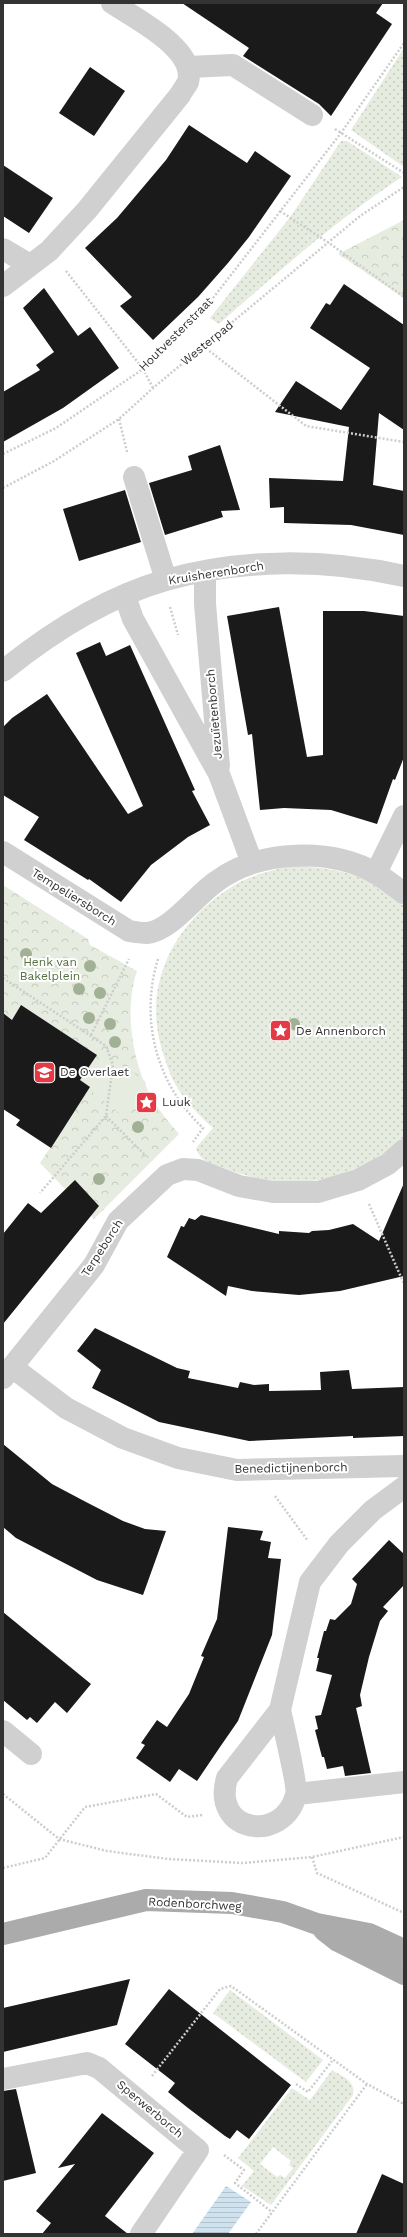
<svg xmlns="http://www.w3.org/2000/svg" width="407" height="2237" font-family="'Work Sans',sans-serif">
<style>
.grass{fill:url(#grass-dots);fill-rule:evenodd}
.forest{fill:url(#forest-crowns)}
.pitch{fill:#e6ecdf}
.water{fill:url(#water-rules)}
.building{fill:#1a1a1a}
.lines{fill:none;stroke-linecap:round;stroke-linejoin:round}
.path{stroke:#cdcdcd;stroke-width:2.5;stroke-dasharray:2 2;stroke-linecap:butt}
.minor{stroke:#d0d0d0;stroke-width:22}
.major{stroke:#ababab;stroke-width:22}
.tree{fill:#a2b095}
.labels{text-anchor:middle;dominant-baseline:central;stroke-width:4;stroke-linejoin:round;paint-order:stroke}
.street-label{font-size:12px;fill:#333;stroke:#fff}
.park-label{font-size:12px;fill:#56703f;stroke:#fff}
.poi-label{font-size:12px;fill:#333;stroke:#fff;text-anchor:start}
</style>
<defs>
<pattern id="grass-dots" width="8" height="8" patternUnits="userSpaceOnUse"><rect width="8" height="8" fill="#e6ecdf"/><path d="M2 2h.1M6 6h.1" fill="none" stroke="#c6cbc0" stroke-width="1.8" stroke-linecap="round"/></pattern>
<pattern id="forest-crowns" width="20" height="18" patternUnits="userSpaceOnUse"><rect width="20" height="18" fill="#e6ecdf"/><path d="M2 6a3 3 0 1 1 6 0M12 15a3 3 0 1 1 6 0" fill="none" stroke="#c6cbc0"/></pattern>
<pattern id="water-rules" width="6" height="5" patternUnits="userSpaceOnUse"><rect width="6" height="5" fill="#cfe2ee"/><path d="M0 2.5h6" fill="none" stroke="#b2c2cd"/></pattern>
</defs>
<rect width="100%" height="100%" fill="#fff"/>
<!-- grass -->
<path class="grass" d="M404,48V167L351,130Z
M341,141H347L402,177C336,220 278,272 219,324L210,318L291,216Z
M293,865C342,870 365,872 404,906V1138C349,1183 294,1194 226,1169C213,1164 200,1162 196,1148L213,1128C200,1116 186,1102 177,1087C171,1078 168,1068 165,1059C139,989 172,924 233,886C251,875 272,870 293,865Z
M230,1990L323,2060L306,2082L213,2013Z
M332,2070C342,2076 356,2081 353,2095L271,2205L242,2186L254,2171L238,2158L292,2088L310,2100ZM273,2147L291,2161L289,2165L293,2168L285,2178L280,2175L277,2177L260,2164Z"/>
<!-- forest -->
<path class="forest" d="M404,220V298L338,254Z
M3,885L88,939L90,945L137,971C123,1011 133,1069 156,1105C163,1115 171,1125 179,1134L94,1219L40,1163L90,1087L80,1080L97,1055L82,1045L12,1020L3,1013Z"/>
<!-- pitch -->
<path class="pitch" d="M105,1054L145,1081L146,1085L124,1117L89,1089L90,1087L84,1083Z"/>
<!-- water -->
<path class="water" d="M226,2186L251,2202L228,2234H192Z"/>
<!-- building -->
<path class="building" d="M182,3H383L376,13L392,24L331,116L319,104L243,56L249,48Z
M90,67L125,91L94,136L59,113Z
M189,125L247,163L255,151L291,176L249,237L228,263L198,297L153,340L120,306L132,297L85,248L117,218L166,160Z
M3,165L53,198L29,233L3,216Z
M344,284L404,325V430L379,413L373,485L404,491V535L351,525L284,523V507L270,508L269,478L343,481L349,427L275,412L296,381L341,410L370,368L310,328L326,303L330,305Z
M44,288L78,336L90,327L119,368L63,408L3,442V392L40,370L36,365L54,352L23,308Z
M220,445L240,510L221,511L223,517L165,535L149,483L192,470L188,456Z
M125,490L141,542L79,561L63,509Z
M279,607L307,757L323,755V611H364L404,616V757L395,780L393,779L377,824L331,810L284,808L260,810L252,734L248,735L227,616Z
M100,642L106,656L130,645L195,790L192,791L210,825L188,837L151,865L121,902L89,879L88,880L24,840L39,817L3,795V727L12,718L47,694L128,814L143,806L76,653Z
M21,1005L97,1055L80,1080L90,1087L51,1148L16,1125L20,1120L3,1109V1013L12,1020Z
M75,1180L99,1206L3,1324V1234L28,1203L41,1213Z
M404,1183V1276L340,1291L299,1295L252,1291L228,1286L226,1296L167,1257L181,1226L184,1227L189,1218L195,1220L201,1215L279,1234V1231L309,1233L312,1231L329,1230L353,1224L379,1241Z
M95,1328L177,1368L190,1371L188,1378L238,1388L240,1382L254,1385L269,1384V1391L321,1390L320,1372L349,1370L352,1389L404,1387V1436L353,1438V1436L249,1441L159,1422L92,1388L101,1370L77,1351Z
M3,1444L52,1484L86,1502L123,1521L145,1529L166,1531L143,1595L97,1580L16,1538L3,1527Z
M228,1527L263,1531L260,1540L271,1542L268,1558L281,1559L272,1635L238,1721L220,1747L197,1781L179,1769L170,1782L136,1758L145,1745L141,1743L157,1720L167,1727L189,1694L204,1657L201,1656L217,1619Z
M389,1540L404,1554V1585L383,1607L388,1611L380,1621L369,1657L360,1695L362,1706L356,1708L371,1773L345,1776L343,1766L327,1769L324,1757H322L315,1730L318,1729L315,1716L321,1715L332,1675L316,1671L319,1658H317L324,1631H326L330,1619L335,1620L351,1604L357,1584L352,1579Z
M3,1612L91,1684L67,1713L55,1702L37,1723L30,1717L27,1720L3,1700Z
M130,1979L117,2025L3,2052V2008Z
M169,1989L291,2085L249,2139L237,2130L230,2139L225,2136L188,2108L168,2092L175,2083L125,2044Z
M16,2089L36,2173L3,2181V2091Z
M102,2113L154,2153L105,2216L128,2234H42L51,2223L36,2211L75,2164L58,2168Z
M382,2174L404,2184V2234H356Z"/>
<g class="lines">
<!-- path -->
<path class="path" d="M335,129L404,173
M280,211L329,243L404,297
M66,271L143,369L153,388
M203,346L306,426L404,442
M119,419L127,452
M3,454L56,428L143,369L203,311L341,133L404,43
M3,488L54,461L119,419L153,388L360,216L404,187
M170,607L178,635
M158,959C139,1020 157,1085 203,1128L193,1142
M3,978L106,1046L113,1065L106,1116L40,1193
M91,1035L129,959
M106,1116L146,1156
M369,1204L404,1284
M275,1496L308,1541
M3,1794L59,1839L107,1851L168,1859L243,1863L312,1857L404,1837
M312,1857L317,1873L404,1913
M3,1868L45,1858L85,1807L156,1794L187,1817L203,1815
M152,2076L220,1989L231,1986L367,2084L404,2104
M296,2084L308,2092L332,2061
M224,2155L244,2170L235,2183L272,2212
M256,2234L367,2084"/>
<!-- minor -->
<path class="minor" d="M188,67L233,65L312,115
M3,249L30,265
M3,286L49,251L87,210L180,95C182,91 186,86 188,82C197,49 134,18 112,3
M134,477L166,580
M205,572V604L219,766
M125,596L133,619L219,774L252,863
M3,671C50,633 107,597 166,580C243,558 326,559 404,576
M3,852L129,931C135,932 141,933 147,933C171,931 196,895 217,881C259,850 331,847 377,874C386,879 395,887 404,893
M376,873L404,816
M12,1367L66,1408L123,1438L178,1458L237,1470L404,1466
M3,1378L94,1265L118,1221L167,1175L183,1169L198,1170L239,1186L273,1192H318L358,1180L388,1164L404,1150
M280,1710C283,1723 298,1788 296,1795C283,1844 211,1833 227,1778L280,1710L310,1582L339,1544L373,1510L404,1487
M3,1731L31,1754
M297,1794L404,1782
M3,2079L87,2063L99,2068L198,2150L141,2234"/>
<!-- major -->
<path class="major" d="M324,1930L338,1941L404,1974
M3,1934L146,1900L232,1903L283,1912L317,1924L369,1934L404,1950"/>
</g>
<!-- trees -->
<g class="tree">
<circle cx="26" cy="954" r="6"/>
<circle cx="90" cy="966" r="6"/>
<circle cx="79" cy="989" r="6"/>
<circle cx="100" cy="993" r="6"/>
<circle cx="89" cy="1018" r="6"/>
<circle cx="110" cy="1024" r="6"/>
<circle cx="294" cy="1024" r="6"/>
<circle cx="115" cy="1042" r="6"/>
<circle cx="148" cy="1100" r="6"/>
<circle cx="138" cy="1127" r="6"/>
<circle cx="99" cy="1179" r="6"/>
</g>
<!-- icons -->
<defs>
<symbol id="sight-square" viewBox="-11 -11 22 22"><rect x="-9" y="-9" width="18" height="18" rx="4" fill="#e63946" stroke="#fff"/><path d="M0-6L1.8-2.2L6-1.7L2.9 1.2L3.7 5.4L0 3.3L-3.7 5.4L-2.9 1.2L-6-1.7L-1.8-2.2Z" fill="#fff"/></symbol>
<symbol id="school-square" viewBox="-11 -11 22 22"><rect x="-9" y="-9" width="18" height="18" rx="4" fill="#e63946" stroke="#fff"/><path d="M0-5L7-2L0 1L-7-2ZM-4 1L0 2.5L4 1V4Q0 6-4 4Z" fill="#fff"/></symbol>
</defs>
<g fill-rule="evenodd">
<use href="#sight-square" x="268" y="1018" width="25" height="25"/>
<use href="#school-square" x="32" y="1060" width="25" height="25"/>
<use href="#sight-square" x="134" y="1090" width="25" height="25"/>
</g>
<g class="labels">
<!-- street labels -->
<g class="street-label">
<text transform="translate(176 334) rotate(-45)">Houtvesterstraat</text>
<text transform="translate(207 343) rotate(-39)">Westerpad</text>
<text transform="translate(216 573) rotate(-9)">Kruisherenborch</text>
<text transform="translate(214 714) rotate(-95)">Jezuïetenborch</text>
<text transform="translate(74 897) rotate(32)">Tempeliersborch</text>
<text transform="translate(102 1248) rotate(-57)">Terpeborch</text>
<text transform="translate(291 1468) rotate(-1)">Benedictijnenborch</text>
<text transform="translate(195 1904) rotate(3)">Rodenborchweg</text>
<text transform="translate(150 2109) rotate(40)">Sperwerborch</text>
</g>
<!-- park labels -->
<g class="park-label">
<text x="50" y="962">Henk van<tspan x="50" dy="14">Bakelplein</tspan></text>
</g>
<!-- poi labels -->
<g class="poi-label">
<text x="296" y="1031">De Annenborch</text>
<text x="60" y="1072">De Overlaet</text>
<text x="162" y="1102">Luuk</text>
</g>
</g>
<!-- border -->
<rect width="407" height="2237" fill="none" stroke="#333333" stroke-width="8"/>
</svg>
